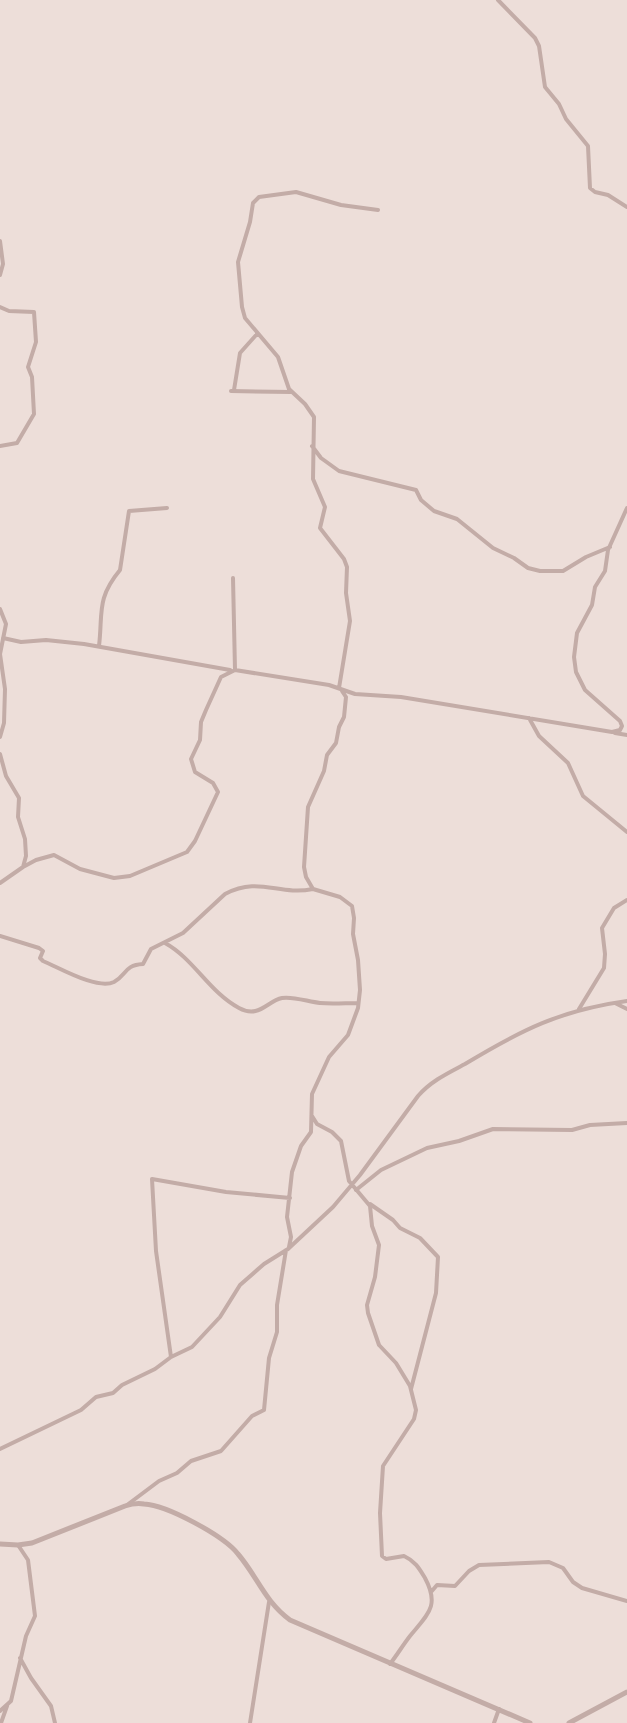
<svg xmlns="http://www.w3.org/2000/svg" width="627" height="1723" font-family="Raleway,sans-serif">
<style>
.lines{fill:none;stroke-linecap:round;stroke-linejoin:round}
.minor{stroke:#c3aca7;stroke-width:4}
.tertiary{stroke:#c3aca7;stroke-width:5}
</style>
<rect width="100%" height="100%" fill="#edded9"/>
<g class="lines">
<!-- minor -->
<path class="minor" d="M498,0L535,38L539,46L545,87L559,104L566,119L588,146L590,188L595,192L608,195L627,207
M0,241L3,264L0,275
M0,307L9,311L34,312L36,342L28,367L32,377L34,414L17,443L0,446
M234,390L240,353L257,334
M231,391L291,392
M312,446L321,458L339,471L416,490L421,500L434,511L457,519L493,548L514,558L528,568L540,571H563L586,557L610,547
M233,578L235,670
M0,609L6,624L0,654L5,689L4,723L0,737
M3,638L21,642L46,640L84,644L230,670
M99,646C103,613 96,599 120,570L129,511L167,508
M339,688L350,621L346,593L347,567L344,559L320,528L325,507L313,479L314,417L305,404L289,389L278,357L245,318L242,307L238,262L250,222L253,203L259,197L296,192L341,205L378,210
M529,718L539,736L568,763L583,796L627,832
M615,733L627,735
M0,754L6,776L19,798L18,817L25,839L26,856L23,867L0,883
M23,867L36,860L54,855L80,869L114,878L130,876L187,852L195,841L218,792L213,783L195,772L191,759L200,740L201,722L206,710L221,677L235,670L329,685L355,694L401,697L612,732L620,730L622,726L620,721L585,690L576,672L574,657L577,633L592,605L595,587L605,571L608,550L627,508
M0,936L39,948L43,951L40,958L43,961C60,968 97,990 114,982C127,975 124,965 143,964L151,949L183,933L225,894C260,876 278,896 313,889
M165,943C194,959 209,992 239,1008C259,1019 267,1001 282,998C293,996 309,1002 320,1003C332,1004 346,1003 358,1003
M615,1003L627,1009
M579,1009L604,968L605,954L602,928L614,908L627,900
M312,1116L317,1124L332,1132L341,1141L349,1181L370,1206L372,1226L379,1245L375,1277L367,1305L368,1313L379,1345L396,1363L410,1386L416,1410L414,1419L383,1466L380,1513L382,1556L386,1559L404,1556C415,1561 419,1568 425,1578C440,1606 428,1614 410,1636C403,1645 397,1655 390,1664
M356,1190L381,1170L427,1148L459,1141L493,1129L572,1130L590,1125L627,1123
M370,1204L393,1220L400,1228L420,1238L438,1257L436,1293L411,1389
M289,1247L291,1237L287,1217L292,1172L301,1146L311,1132L312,1094L329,1057L348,1035L358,1008L360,990L358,960L353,934L354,918L352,906L340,897L313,889L306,877L304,867L308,807L324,771L327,755L336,743L339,727L344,717L346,697L342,691
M171,1357L156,1251L152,1179L226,1192L290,1198
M0,1449L81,1410L96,1397L113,1393L122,1385L155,1369L171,1357L192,1347L220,1317L240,1285L264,1264L288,1249L333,1207L360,1175L418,1096C431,1081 448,1073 465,1064C521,1030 561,1010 627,1001
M127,1505L159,1481L177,1473L191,1461L221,1451L252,1416L264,1410L269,1358L277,1332V1305L286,1250
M431,1592L437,1585L455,1586L469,1571L479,1565L549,1562L563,1568L573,1582L582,1588L627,1601
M20,1658L31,1678L51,1706L55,1723
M0,1711L11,1701L26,1636L35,1616L28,1560L18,1545
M1,1723L7,1706
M250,1723L269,1602
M494,1723L499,1709"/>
<!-- tertiary -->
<path class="tertiary" d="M0,1544L18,1545L32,1543L125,1506C131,1504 138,1503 144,1504C167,1505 224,1536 238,1554C257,1576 265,1602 290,1620L530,1723
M569,1723L627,1692"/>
</g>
</svg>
